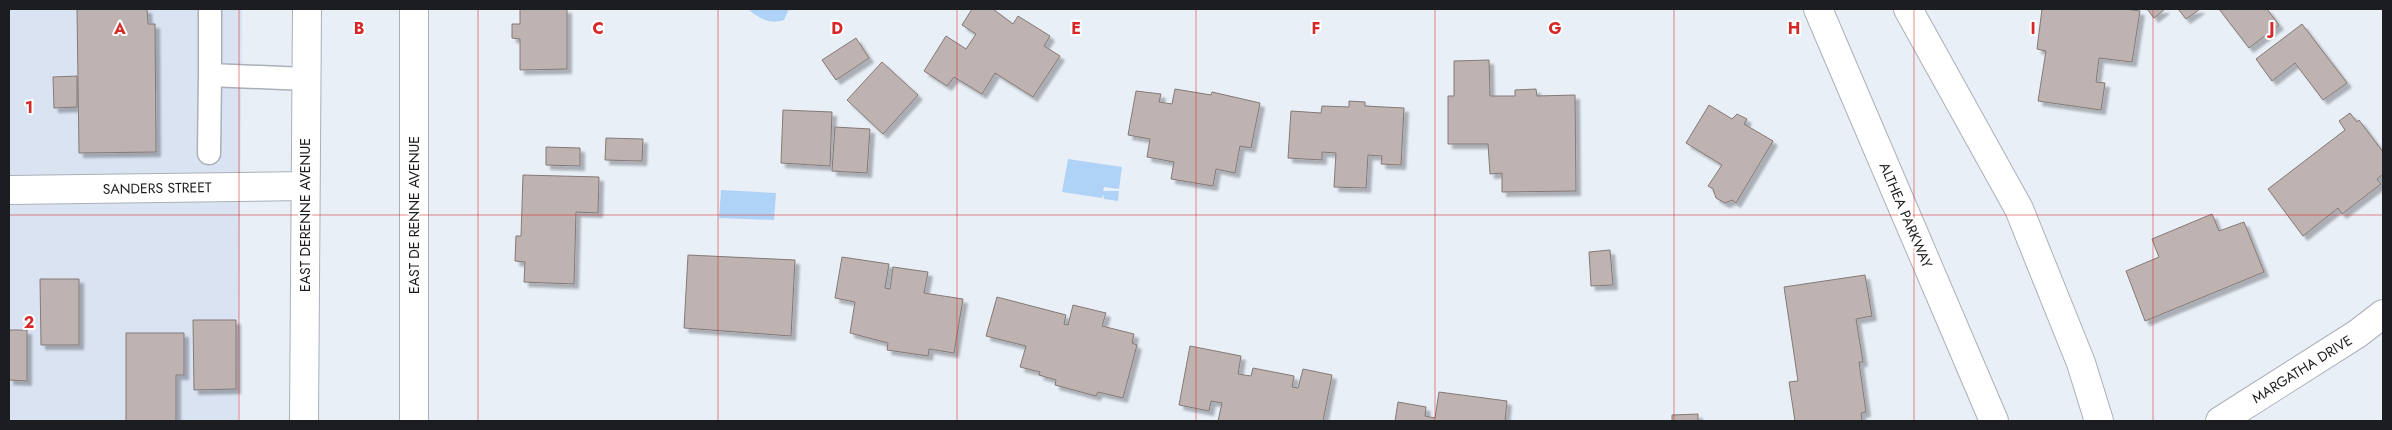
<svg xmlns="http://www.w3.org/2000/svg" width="2392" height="430" font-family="Jost,sans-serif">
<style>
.built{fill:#d9e3f2}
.water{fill:#afd3f6}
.building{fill:#beb3b0;stroke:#837976;filter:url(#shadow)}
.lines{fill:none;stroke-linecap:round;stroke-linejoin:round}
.lane-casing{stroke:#abb0b8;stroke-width:25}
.street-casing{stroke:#abb0b8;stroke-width:30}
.highway-casing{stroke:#abb0b8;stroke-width:30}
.lane{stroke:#fff;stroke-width:22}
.street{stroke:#fff;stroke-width:28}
.highway{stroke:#fff;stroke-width:28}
.grid{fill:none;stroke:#d62828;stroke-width:1;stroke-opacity:0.55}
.labels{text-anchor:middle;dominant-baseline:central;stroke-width:4;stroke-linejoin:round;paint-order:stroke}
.street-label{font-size:14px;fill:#1b1d20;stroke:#fff}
.grid-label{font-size:16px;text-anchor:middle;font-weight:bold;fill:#d62828;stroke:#fff;stroke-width:4;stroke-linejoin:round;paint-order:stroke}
</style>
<defs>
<filter id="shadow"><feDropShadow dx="4.5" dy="4.5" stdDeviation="1" flood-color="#0004"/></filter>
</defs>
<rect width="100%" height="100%" fill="#e9eff7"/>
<!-- built -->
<path class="built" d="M9,9H242L238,421H9Z"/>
<!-- water -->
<path class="water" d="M748,9H789L784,20C770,25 758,18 748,9Z
M1068,159L1122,167L1119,189L1104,187L1103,191H1119L1118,201L1104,199L1103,194L1102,198L1062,192Z
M721,190L776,193L774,220L719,218Z"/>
<!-- building -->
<path class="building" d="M77,9H147L148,24H155L156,152L79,153Z
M520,9H567V69L520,70V39L512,38V24H520Z
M972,9H993L1013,24L1018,16L1050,36L1044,46L1060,56L1033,97L995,73L982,94L954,77L947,86L924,71L946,36L966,49L976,34L962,25Z
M2042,9H2125L2140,11L2132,62L2099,58L2096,82L2105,83L2101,110L2038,101L2046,51L2037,49Z
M2147,9H2165L2154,18Z
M2178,9H2200L2186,19Z
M2219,9H2267L2279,25L2249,48Z
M2302,24L2347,83L2323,100L2295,63L2272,81L2256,59Z
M856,38L869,58L836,80L822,60Z
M1489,60L1490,96H1515V90L1536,89L1537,96L1575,95L1576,191L1502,192V173L1490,174L1488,144H1448V96H1454V61Z
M882,62L918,95L883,134L847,100Z
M77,76V107L54,108L53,77Z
M1175,89L1211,95L1212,92L1260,103L1251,148L1240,146L1235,173L1216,169L1213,186L1171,179L1174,162L1147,157L1150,139L1128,135L1136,91L1161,94L1159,102L1172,104Z
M1349,101L1365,102V106L1404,108L1401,165L1381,164L1382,156L1368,155L1366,188L1334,187L1336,153L1322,152V160L1288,158L1291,111L1321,113L1322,106L1349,107Z
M1709,105L1732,119L1737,114L1747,119L1744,124L1773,141L1736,203L1732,200L1725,203L1716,198L1713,189L1708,186L1722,165L1686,143Z
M783,110L832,112L830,166L781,163Z
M2350,113L2357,122L2359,120L2383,152V174L2377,179L2381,184L2342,214L2338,208L2303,236L2268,189L2345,130L2339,121Z
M835,127L870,129L867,173L832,171Z
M606,138L643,139L642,161L605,160Z
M546,147L580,148V166L546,165Z
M523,175L599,177L598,213L576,212L574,284L524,282L525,262L515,261L516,236H521Z
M2212,214L2219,231L2244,222L2264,272L2145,321L2126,271L2159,257L2152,239Z
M1610,250L1613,285L1591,286L1589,252Z
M688,255L795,260L791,336L684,328Z
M842,257L889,264L885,288L890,289L893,267L928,272L924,293L963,299L954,353L929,349L928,356L887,350L888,343L850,333L855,302L835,298Z
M1865,275L1872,316L1856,319L1863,362H1859L1866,412L1861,413L1862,421H1795L1789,382L1798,381L1784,287Z
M40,279H79V345H41Z
M997,297L1066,315L1064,324L1068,325L1073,305L1106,313L1102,326L1134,334L1132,343L1137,345L1123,398L1098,392L1096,396L1055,385L1056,380L1039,375L1040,372L1020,367L1026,346L986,336Z
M193,320H236V389L194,390Z
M9,330H27V381L9,380Z
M126,333H184V375H176V421H126Z
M1190,346L1241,356L1238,374L1251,376L1253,368L1294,376L1292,387L1298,388L1303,369L1332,375L1323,421H1218L1222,403L1211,401L1209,411L1179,405Z
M1439,392L1507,401L1505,421H1395L1398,402L1426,407L1425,416L1435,418Z
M1698,414V421H1672V415Z"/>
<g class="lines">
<defs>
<path id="lane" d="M210,12V75
M209,153L210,75L306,79"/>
<path id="street" d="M414,9V421
M1818,9L1994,421
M1908,9L2019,209L2081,363L2099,421
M9,190L304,186
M2220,421L2357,334L2383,314"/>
<path id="highway" d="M304,421L307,9"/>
</defs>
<!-- lane casing -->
<use href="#lane" class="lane-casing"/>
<!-- street casing -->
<use href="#street" class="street-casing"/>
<!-- highway casing -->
<use href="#highway" class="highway-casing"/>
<!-- lane -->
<use href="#lane" class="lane"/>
<!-- street -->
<use href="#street" class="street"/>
<!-- highway -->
<use href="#highway" class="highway"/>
</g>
<!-- grid -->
<path class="grid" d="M239,9V421M478,9V421M718,9V421M957,9V421M1196,9V421M1435,9V421M1674,9V421M1914,9V421M2153,9V421M9,215H2383"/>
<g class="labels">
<!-- street labels -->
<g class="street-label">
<text transform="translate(157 188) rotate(-1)">SANDERS STREET</text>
<text transform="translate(305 215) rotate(-90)">EAST DERENNE AVENUE</text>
<text transform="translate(414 215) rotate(-90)">EAST DE RENNE AVENUE</text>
<text transform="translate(1906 215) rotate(67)">ALTHEA PARKWAY</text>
<text transform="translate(2302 369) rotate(-32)">MARGATHA DRIVE</text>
</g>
</g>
<g class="grid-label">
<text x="120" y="34">A</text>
<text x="359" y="34">B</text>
<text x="598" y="34">C</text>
<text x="837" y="34">D</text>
<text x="1076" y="34">E</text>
<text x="1316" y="34">F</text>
<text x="1555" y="34">G</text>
<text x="1794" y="34">H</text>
<text x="2033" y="34">I</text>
<text x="2272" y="34">J</text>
<text x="29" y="113">1</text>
<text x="29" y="328">2</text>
</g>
<!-- border -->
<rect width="2392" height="430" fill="none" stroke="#1b1d20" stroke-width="20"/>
</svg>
